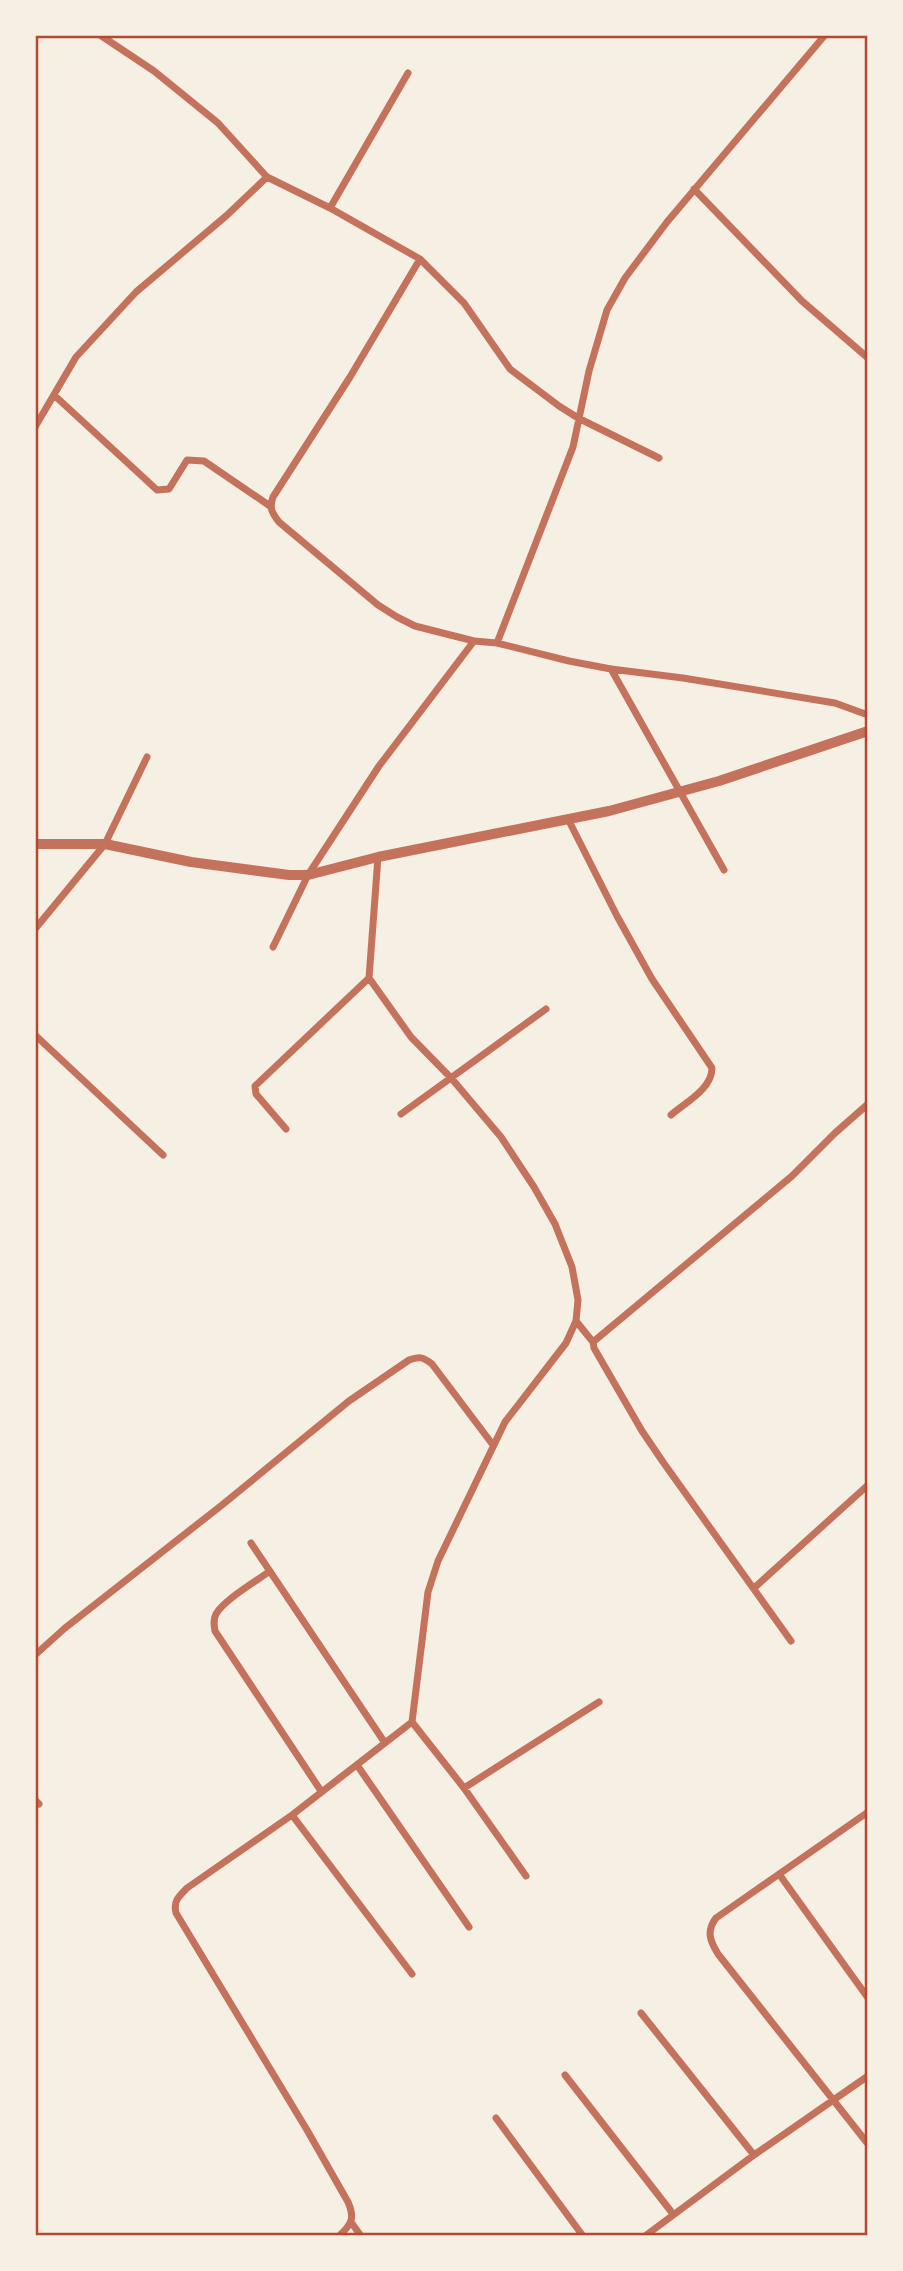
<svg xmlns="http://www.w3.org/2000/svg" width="903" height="2271" font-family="'IBM Plex Sans',sans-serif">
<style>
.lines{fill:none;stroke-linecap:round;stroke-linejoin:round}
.minor{stroke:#c5725c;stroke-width:7}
.tertiary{stroke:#c5725c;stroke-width:10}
.neatline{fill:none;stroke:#b5482f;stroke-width:2.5}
</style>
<rect width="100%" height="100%" fill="#f6efe4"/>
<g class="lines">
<!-- minor -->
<path class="minor" d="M100,35L154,71L218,123L267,177L330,208L420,259L464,303L510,369L559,406L578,418L659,458
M694,189L802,301L868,358
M330,208L408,73
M420,259L350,377L273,497C269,508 272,513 279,522L378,605L397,617L415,626L474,641
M54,395L157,490L169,489L187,460L204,461L270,506
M35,427L76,357L136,292L226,216L267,177
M497,643L569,661L611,669L683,678L835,703L868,715
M611,669L724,870
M569,821L617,916L652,979L712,1068C712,1089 686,1102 671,1115
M35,929L105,844L147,757
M273,947L308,875L379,766L474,641L497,643L573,447L589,371L607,310L625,278L667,222L825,35
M35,1035L163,1155
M401,1114L546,1009
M286,1129L256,1094L255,1086L369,978L378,857
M576,1321L593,1342
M251,1543L385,1743
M270,1571C255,1582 224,1600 216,1614C213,1620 214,1625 215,1631L321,1791
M754,1588L868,1485
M791,1641L663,1462L642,1431L594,1348L593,1342L792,1176L835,1133L868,1104
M35,1655L65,1628L222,1505L349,1401L409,1360C419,1356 423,1357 432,1364L493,1445
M412,1722L464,1788L526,1876
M357,1765L469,1927
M464,1788L599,1702
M35,1800L39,1804
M868,1812L716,1918C706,1931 710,1941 718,1954L868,2144
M292,1815L412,1974
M779,1874L868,1998
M641,2013L754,2155
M565,2075L673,2214
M496,2118L583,2236
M351,2222L361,2236
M339,2236C352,2224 355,2218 348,2202L307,2130L176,1913C173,1901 179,1896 187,1888L292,1815L412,1722L428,1592L438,1561L505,1422L566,1343L576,1321L578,1300L572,1267L555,1224L534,1187L501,1137L452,1079L411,1037L369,978
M645,2236L754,2155L868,2076"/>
<!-- tertiary -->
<path class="tertiary" d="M35,844H105L191,862L289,875H308L378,857L609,811L719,781L868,731"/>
</g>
<!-- border -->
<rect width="903" height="2271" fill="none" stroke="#f6efe4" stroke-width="74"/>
<rect x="37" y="37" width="829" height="2197" class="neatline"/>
</svg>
